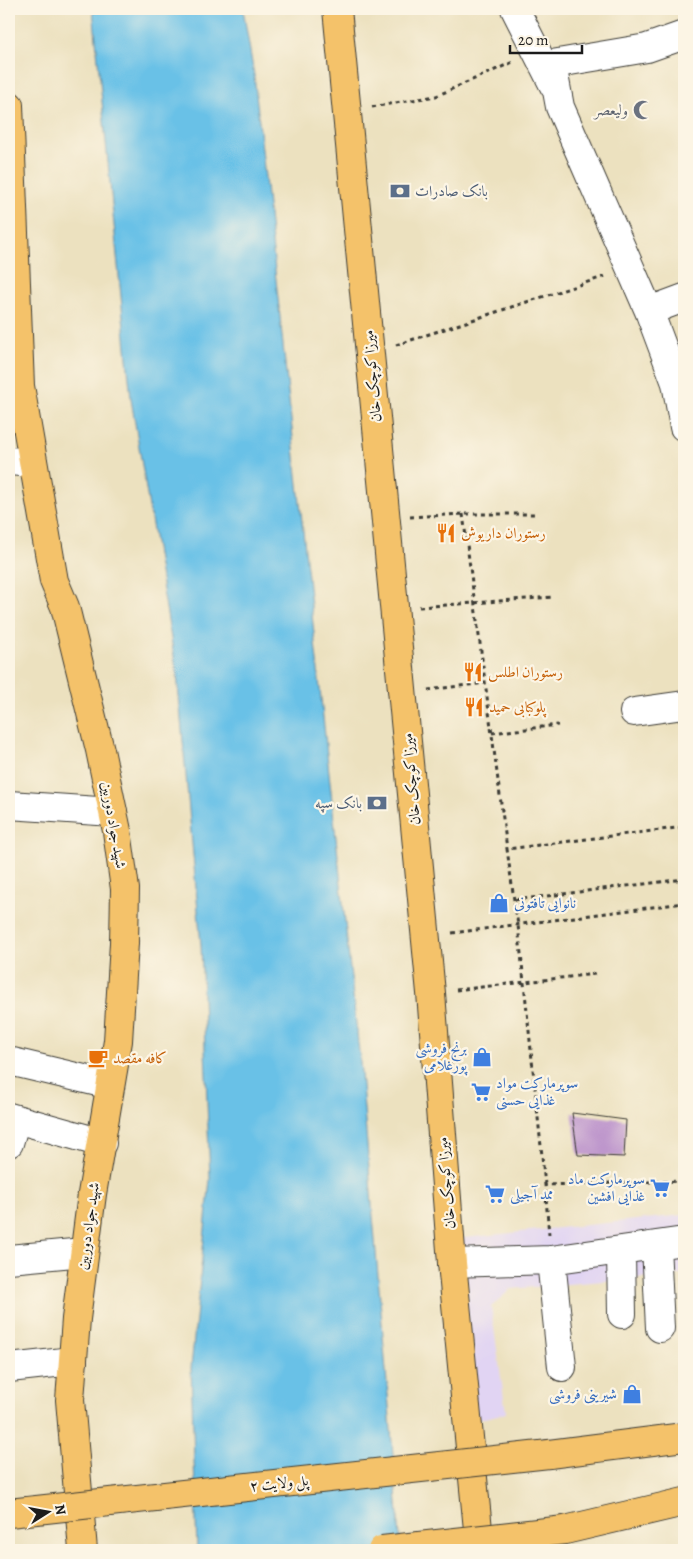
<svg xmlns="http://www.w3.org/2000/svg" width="693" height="1559" font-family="Alegreya,Amiri,serif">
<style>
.built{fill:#e1d4f3}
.water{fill:#69c1e7;stroke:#426e82}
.building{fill:#be96cc}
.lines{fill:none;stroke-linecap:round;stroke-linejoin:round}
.minor-casing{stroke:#3b3a34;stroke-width:30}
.major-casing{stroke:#3b3a34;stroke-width:30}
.path{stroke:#3b3a34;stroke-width:3;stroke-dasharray:4 4;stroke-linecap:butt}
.minor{stroke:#fff;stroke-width:28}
.major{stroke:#f4c26a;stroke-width:28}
.major-bridge-casing{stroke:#3b3a34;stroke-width:30;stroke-linecap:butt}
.major-bridge{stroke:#f4c26a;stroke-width:28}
.labels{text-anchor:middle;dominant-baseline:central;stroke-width:4.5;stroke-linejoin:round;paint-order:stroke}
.worship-label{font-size:15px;fill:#5b616d;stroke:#fcf5e5;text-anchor:end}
.service-label{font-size:15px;fill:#4e5e75;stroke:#fcf5e5;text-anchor:start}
.street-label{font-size:15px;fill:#1c1c1c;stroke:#fcf5e5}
.food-label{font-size:15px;fill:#c56008;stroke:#fcf5e5;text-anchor:start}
.shop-label{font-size:15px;fill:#366cbe;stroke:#fcf5e5;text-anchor:start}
</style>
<rect width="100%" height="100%" fill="#fcf5e5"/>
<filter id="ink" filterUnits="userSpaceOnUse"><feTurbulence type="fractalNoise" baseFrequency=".02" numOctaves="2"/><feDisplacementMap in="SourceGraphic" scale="10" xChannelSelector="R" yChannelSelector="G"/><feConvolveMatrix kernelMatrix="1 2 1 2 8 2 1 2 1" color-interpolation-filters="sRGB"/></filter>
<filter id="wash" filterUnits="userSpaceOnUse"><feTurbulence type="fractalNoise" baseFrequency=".0096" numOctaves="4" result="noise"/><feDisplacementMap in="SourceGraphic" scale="20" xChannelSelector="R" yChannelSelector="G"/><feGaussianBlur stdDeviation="1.12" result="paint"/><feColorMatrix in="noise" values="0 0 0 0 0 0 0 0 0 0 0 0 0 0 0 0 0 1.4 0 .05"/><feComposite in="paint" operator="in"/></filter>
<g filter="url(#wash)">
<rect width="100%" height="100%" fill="#ece1bf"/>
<!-- built -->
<path class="built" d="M684,1215V1274L511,1289L491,1307L506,1413L472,1421L454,1239Z"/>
<!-- water -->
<path class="water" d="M93,9H243L254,75L360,1061L401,1550H197L191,1368L210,1179L201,945L177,674L131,399Z"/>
<g id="blocks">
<!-- building -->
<path class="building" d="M572,1113L626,1120L624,1157L578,1155Z"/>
</g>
</g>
<g filter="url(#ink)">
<use href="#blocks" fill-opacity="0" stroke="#3b3a34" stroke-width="1"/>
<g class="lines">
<defs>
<path id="minor" d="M515,9L554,86
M684,35L647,48L552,64L560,107L649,311L676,383L684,427
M649,311L684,298
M9,461L33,463
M634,712L684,705
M9,805L113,812
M9,1061L110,1085
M9,1117L102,1143
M9,1143L16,1119
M656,1245L660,1328
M621,1251L622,1314
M9,1259L84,1252
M551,1260L562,1367
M452,1263L551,1260L684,1241
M9,1368L73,1361"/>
<path id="major" d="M337,9L431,993L452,1263L480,1550
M9,105L20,386L54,581L65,607L100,750L117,831L125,889L124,943L118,1041L92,1194L76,1319L70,1400L83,1550
M549,1454L684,1437
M565,1530L684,1502"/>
</defs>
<!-- minor casing -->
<use href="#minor" class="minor-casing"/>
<!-- major casing -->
<use href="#major" class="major-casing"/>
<!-- path -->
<path class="path" d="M372,107L436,96L513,62
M396,345L606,276
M463,514L507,849
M410,517L463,514H537
M419,607L553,597
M428,690L485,683
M492,733L558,725
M514,900L507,849L684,827
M452,933L684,903
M456,990L595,974
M545,1185L518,925L514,900L684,879
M549,1235L545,1185L684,1181"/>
<!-- minor -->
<use href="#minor" class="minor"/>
<!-- major -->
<use href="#major" class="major"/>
<defs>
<path id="major-bridge" d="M9,1513L549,1454
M382,1550L565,1530"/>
</defs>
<!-- major-bridge casing -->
<use href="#major-bridge" class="major-bridge-casing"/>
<!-- major-bridge -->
<use href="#major-bridge" class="major-bridge"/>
</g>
</g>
<!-- icons -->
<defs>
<symbol id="mosque-bare" viewBox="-9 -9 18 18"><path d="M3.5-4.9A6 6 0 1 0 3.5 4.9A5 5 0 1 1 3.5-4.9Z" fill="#6b7280" stroke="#fcf5e5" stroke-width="2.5" paint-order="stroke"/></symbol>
<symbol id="bank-bare" viewBox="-9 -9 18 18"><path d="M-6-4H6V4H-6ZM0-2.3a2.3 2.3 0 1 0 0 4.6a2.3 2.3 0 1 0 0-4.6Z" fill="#5c6f8a" stroke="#fcf5e5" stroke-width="2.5" paint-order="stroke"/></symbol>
<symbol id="restaurant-bare" viewBox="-9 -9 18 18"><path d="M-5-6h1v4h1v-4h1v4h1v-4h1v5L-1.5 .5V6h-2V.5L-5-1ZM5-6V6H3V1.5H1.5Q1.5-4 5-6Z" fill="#e8710a" stroke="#fcf5e5" stroke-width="2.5" paint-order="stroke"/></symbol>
<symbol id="shop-bare" viewBox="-9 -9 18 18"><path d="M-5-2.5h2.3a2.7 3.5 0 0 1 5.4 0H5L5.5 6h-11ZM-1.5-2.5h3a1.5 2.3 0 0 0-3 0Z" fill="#3f7fe0" stroke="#fcf5e5" stroke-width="2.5" paint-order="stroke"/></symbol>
<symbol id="cafe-bare" viewBox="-9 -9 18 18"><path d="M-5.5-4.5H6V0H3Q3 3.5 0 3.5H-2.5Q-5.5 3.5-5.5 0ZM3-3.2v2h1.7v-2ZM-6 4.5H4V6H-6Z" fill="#e8710a" stroke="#fcf5e5" stroke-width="2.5" paint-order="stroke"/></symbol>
<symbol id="supermarket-bare" viewBox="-9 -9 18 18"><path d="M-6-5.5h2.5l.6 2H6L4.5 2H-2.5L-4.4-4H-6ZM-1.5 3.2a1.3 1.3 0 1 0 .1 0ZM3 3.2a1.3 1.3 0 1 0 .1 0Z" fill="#3f7fe0" stroke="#fcf5e5" stroke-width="2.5" paint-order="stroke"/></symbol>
</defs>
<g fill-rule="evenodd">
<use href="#mosque-bare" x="629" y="96" width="28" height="28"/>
<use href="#bank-bare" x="386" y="177" width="28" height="28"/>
<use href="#restaurant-bare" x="432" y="519" width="28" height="28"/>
<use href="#restaurant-bare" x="459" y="658" width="28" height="28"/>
<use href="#restaurant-bare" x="460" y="693" width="28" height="28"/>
<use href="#bank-bare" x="363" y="789" width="28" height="28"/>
<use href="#shop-bare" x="485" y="889" width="28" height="28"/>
<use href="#shop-bare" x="468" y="1043" width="28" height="28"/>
<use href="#cafe-bare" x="84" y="1044" width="28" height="28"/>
<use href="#supermarket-bare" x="467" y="1078" width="28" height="28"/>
<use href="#supermarket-bare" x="646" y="1174" width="28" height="28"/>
<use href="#supermarket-bare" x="481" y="1180" width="28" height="28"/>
<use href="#shop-bare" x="618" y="1380" width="28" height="28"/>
</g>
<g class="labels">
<!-- worship labels -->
<g class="worship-label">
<text x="628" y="110">ولیعصر</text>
</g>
<!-- service labels -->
<g class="service-label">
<text x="415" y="191">بانک صادرات</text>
<text x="362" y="803" text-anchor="end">بانک سپه</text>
</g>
<!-- street labels -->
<g class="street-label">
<text transform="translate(372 376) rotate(-95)">میرزا کوچک خان</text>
<text transform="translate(411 779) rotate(-95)">میرزا کوچک خان</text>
<text transform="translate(114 825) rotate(80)">شهید جواد دوربین</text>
<text transform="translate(446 1183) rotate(-95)">میرزا کوچک خان</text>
<text transform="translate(88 1226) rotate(-82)">شهید جواد دوربین</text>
<text transform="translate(279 1483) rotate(-6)">پل ولایت ۲</text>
</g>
<!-- food labels -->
<g class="food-label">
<text x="461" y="533">رستوران داریوش</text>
<text x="488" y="672">رستوران اطلس</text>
<text x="489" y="707">پلوکبابی حمید</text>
<text x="113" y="1058">کافه مقصد</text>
</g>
<!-- shop labels -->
<g class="shop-label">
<text x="514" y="903">نانوایی تافتونی</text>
<text x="467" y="1048" text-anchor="end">برنج فروشی<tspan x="467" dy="17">پورغلامی</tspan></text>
<text x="496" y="1083">سوپرمارکت مواد<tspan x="496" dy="17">غذایی حسنی</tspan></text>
<text x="645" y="1179" text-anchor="end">سوپرمارکت ماد<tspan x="645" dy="17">غذایی افشین</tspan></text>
<text x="510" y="1194">ممد آجیلی</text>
<text x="617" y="1394" text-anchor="end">شیرینی فروشی</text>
</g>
</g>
<!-- margin -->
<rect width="693" height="1559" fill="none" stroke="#fcf5e5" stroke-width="30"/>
<!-- north arrow -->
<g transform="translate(48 1512) rotate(79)" stroke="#fcf5e5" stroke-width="4" paint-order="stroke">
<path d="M0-4L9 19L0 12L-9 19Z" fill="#1c1c1c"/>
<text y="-8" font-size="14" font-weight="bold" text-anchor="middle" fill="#1c1c1c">N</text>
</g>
<!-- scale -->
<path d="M510 45v8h72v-8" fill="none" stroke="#1c1c1c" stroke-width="2.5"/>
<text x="518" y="45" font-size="15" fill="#1c1c1c" stroke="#fcf5e5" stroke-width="4" paint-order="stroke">20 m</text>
</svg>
